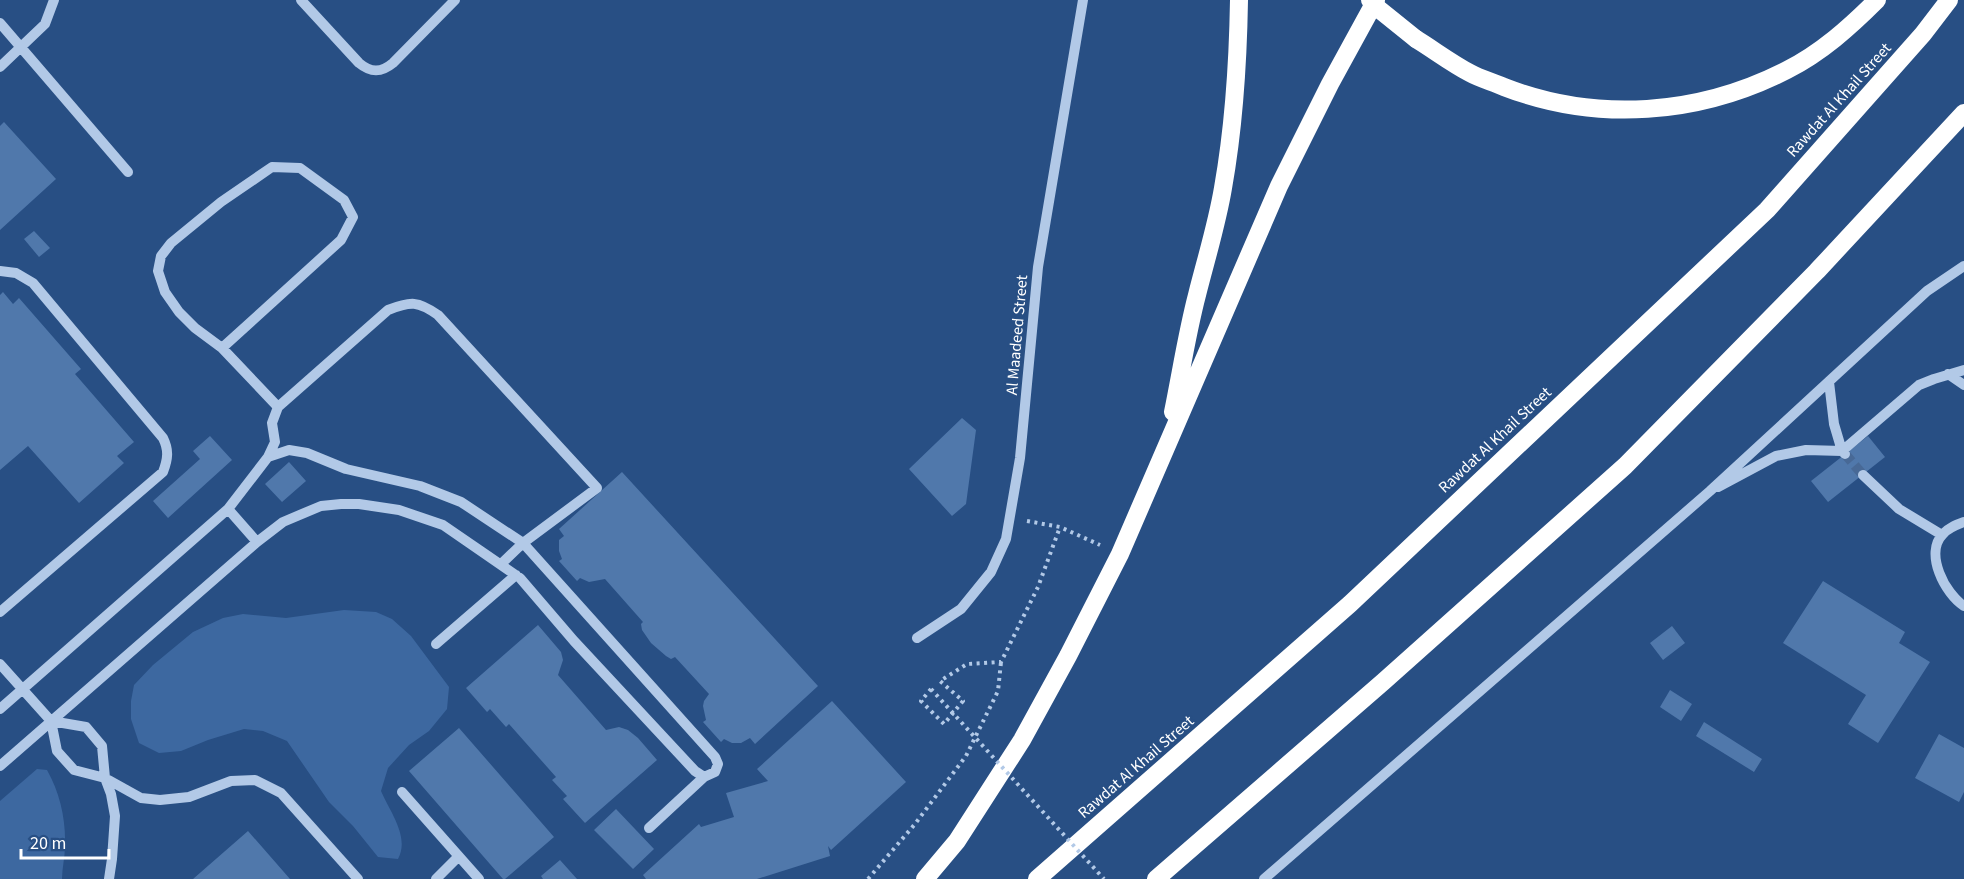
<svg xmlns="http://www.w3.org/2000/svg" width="1964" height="879" font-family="'Source Sans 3',sans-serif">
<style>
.green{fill:#3d68a0}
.building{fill:#5078ab}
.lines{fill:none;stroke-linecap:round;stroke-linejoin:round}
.minor-tunnel{stroke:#486996;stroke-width:10;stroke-dasharray:10 5;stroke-linecap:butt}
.path{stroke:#b2c9e7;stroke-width:4;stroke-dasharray:3 4.5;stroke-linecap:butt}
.minor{stroke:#b2c9e7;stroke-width:10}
.highway{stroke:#fff;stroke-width:18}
.path-bridge{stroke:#b2c9e7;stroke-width:4;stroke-dasharray:3 4.5;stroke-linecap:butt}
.highway-bridge{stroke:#fff;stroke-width:18}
.labels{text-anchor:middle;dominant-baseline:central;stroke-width:4.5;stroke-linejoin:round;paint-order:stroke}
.street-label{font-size:16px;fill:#fff;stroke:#284f84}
</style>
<rect width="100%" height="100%" fill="#284f84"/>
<!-- green -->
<path class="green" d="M344,610L376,612L392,619L411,636L449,687L447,709L429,731L409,745L388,768L381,791C390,812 410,837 398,859L378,857L353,826L329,802L287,741L263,731L244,729L208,740L181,751L159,753L139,743L131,719V701L134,685L153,665L193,632L223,618L243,614L286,618Z
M37,769L47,770C60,793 66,820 65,846C65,857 62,868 62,879H0V801Z"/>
<!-- building -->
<path class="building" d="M4,122L56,179L0,230V126Z
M34,231L50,248L39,257L24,239Z
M3,292L13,304L19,298L81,369L75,374L134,442L117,456L124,463L79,503L28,446L0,470V295Z
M962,418L976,430L966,504L952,516L909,469Z
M210,436L232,460L168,518L153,501L200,459L193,451Z
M1868,436L1885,457L1828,502L1811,481Z
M289,462L306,481L282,502L265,484Z
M622,472L818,686L755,744L750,738L741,743H732L724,739L721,742L703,722L706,720L703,706L704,701L709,694L675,657L671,659L666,656L651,643L642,630L641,624L643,622L605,579L589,582L580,578L577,581L559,561L562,559L559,551V540L564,536L559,529Z
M1823,581L1905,632L1899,643L1930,662L1878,743L1848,724L1866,695L1783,643Z
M538,625L561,652L563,660L558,675L606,730L619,727L628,730L638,738L657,760L585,823L563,799L567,796L552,780L556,777L509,724L506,727L490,709L487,712L466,688Z
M1672,626L1685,643L1663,660L1650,643Z
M1670,690L1692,704L1681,721L1660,707Z
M832,701L906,782L831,850L828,846L830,856L757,879H646L643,875L699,824L701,827L734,817L726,793L768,781L757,769Z
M1704,722L1762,759L1754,772L1696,736Z
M459,728L554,837L505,879H503L409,771Z
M1939,734L1964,748V792L1959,802L1915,778Z
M616,809L654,849L633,869L594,830Z
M248,831L290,879H193Z
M560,860L577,879H543L541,876Z"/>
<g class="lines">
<!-- minor-tunnel -->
<path class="minor-tunnel" d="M1845,454L1863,475"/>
<!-- path -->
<path class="path" d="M1027,521L1060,527L1100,545
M931,689L921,701L944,724L963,701L940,681L967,664L1001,662L1038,587L1060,527
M868,879L915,824L966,756L998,691L1001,662"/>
<!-- minor -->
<path class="minor" d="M301,0L359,63C371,73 381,73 393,63L455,0
M0,23L128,172
M0,67L45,24L54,0
M0,271L16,273L33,283L163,438C169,450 168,459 163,472L0,612
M222,348L341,240L353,217L344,200L300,168L272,167L221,202L171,243L161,256L158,271L165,292L179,312L195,328L222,348L278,407
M1948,374L1964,385
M1829,382L1834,424L1842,451L1845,454
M268,457L275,442L272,423L278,407L388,310C411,301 418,301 438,315L597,488L523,543L501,564
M1863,475L1899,509L1942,535
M1718,487L1776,456L1806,450L1842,451L1919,385L1934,379L1964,370
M228,509L257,542
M1964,522C1956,525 1948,528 1943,534C1924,553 1945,594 1964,606
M917,638L961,609L991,572L1006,539L1020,458L1038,267L1083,0
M436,644L516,575
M0,664L51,721L57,751L74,770L105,778L141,798L160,800L189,797L231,781L255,780L281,793L358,879
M0,709L228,509L268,457L289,450L307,453L346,469L420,486L461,502L523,543L715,757L718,764L715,772L704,777L695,771L574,641L520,578L443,525L399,510L359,504H341L321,506L283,522L257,542L0,766
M51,721L86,727L102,746L105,778L111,794L115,816L112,859L109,879
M402,792L479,879
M649,828L704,777
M436,879L458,857
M1264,879L1710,491L1927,291L1964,266"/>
<!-- highway -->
<path class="highway" d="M1416,39C1434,50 1451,63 1470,73C1481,79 1493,82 1504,87C1597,123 1699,115 1787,70C1821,53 1850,27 1877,0
M1173,412C1181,373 1187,333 1197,295C1206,259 1217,224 1223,188C1234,126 1238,62 1239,0
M925,879L957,841L1022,740L1068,656L1120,554L1279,186L1330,84L1376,0
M1037,879L1350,604L1767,210L1923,34L1949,0
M1156,879L1383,682L1625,466L1817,271L1964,113"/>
<!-- path-bridge -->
<path class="path-bridge" d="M931,689L1104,879"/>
<!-- highway-bridge -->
<path class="highway-bridge" d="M1370,0L1375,6L1416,39"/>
</g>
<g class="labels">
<!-- street labels -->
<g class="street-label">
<text transform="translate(1839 100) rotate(-48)">Rawdat Al Khail Street</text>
<text transform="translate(1017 335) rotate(-85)">Al Maadeed Street</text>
<text transform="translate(1495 440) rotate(-43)">Rawdat Al Khail Street</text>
<text transform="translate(1136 767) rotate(-41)">Rawdat Al Khail Street</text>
</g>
</g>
<!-- scale -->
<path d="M21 849v9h88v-9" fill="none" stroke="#ffffff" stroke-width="3"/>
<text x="30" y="849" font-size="18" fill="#ffffff" stroke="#284f84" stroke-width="4.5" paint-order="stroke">20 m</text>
</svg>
